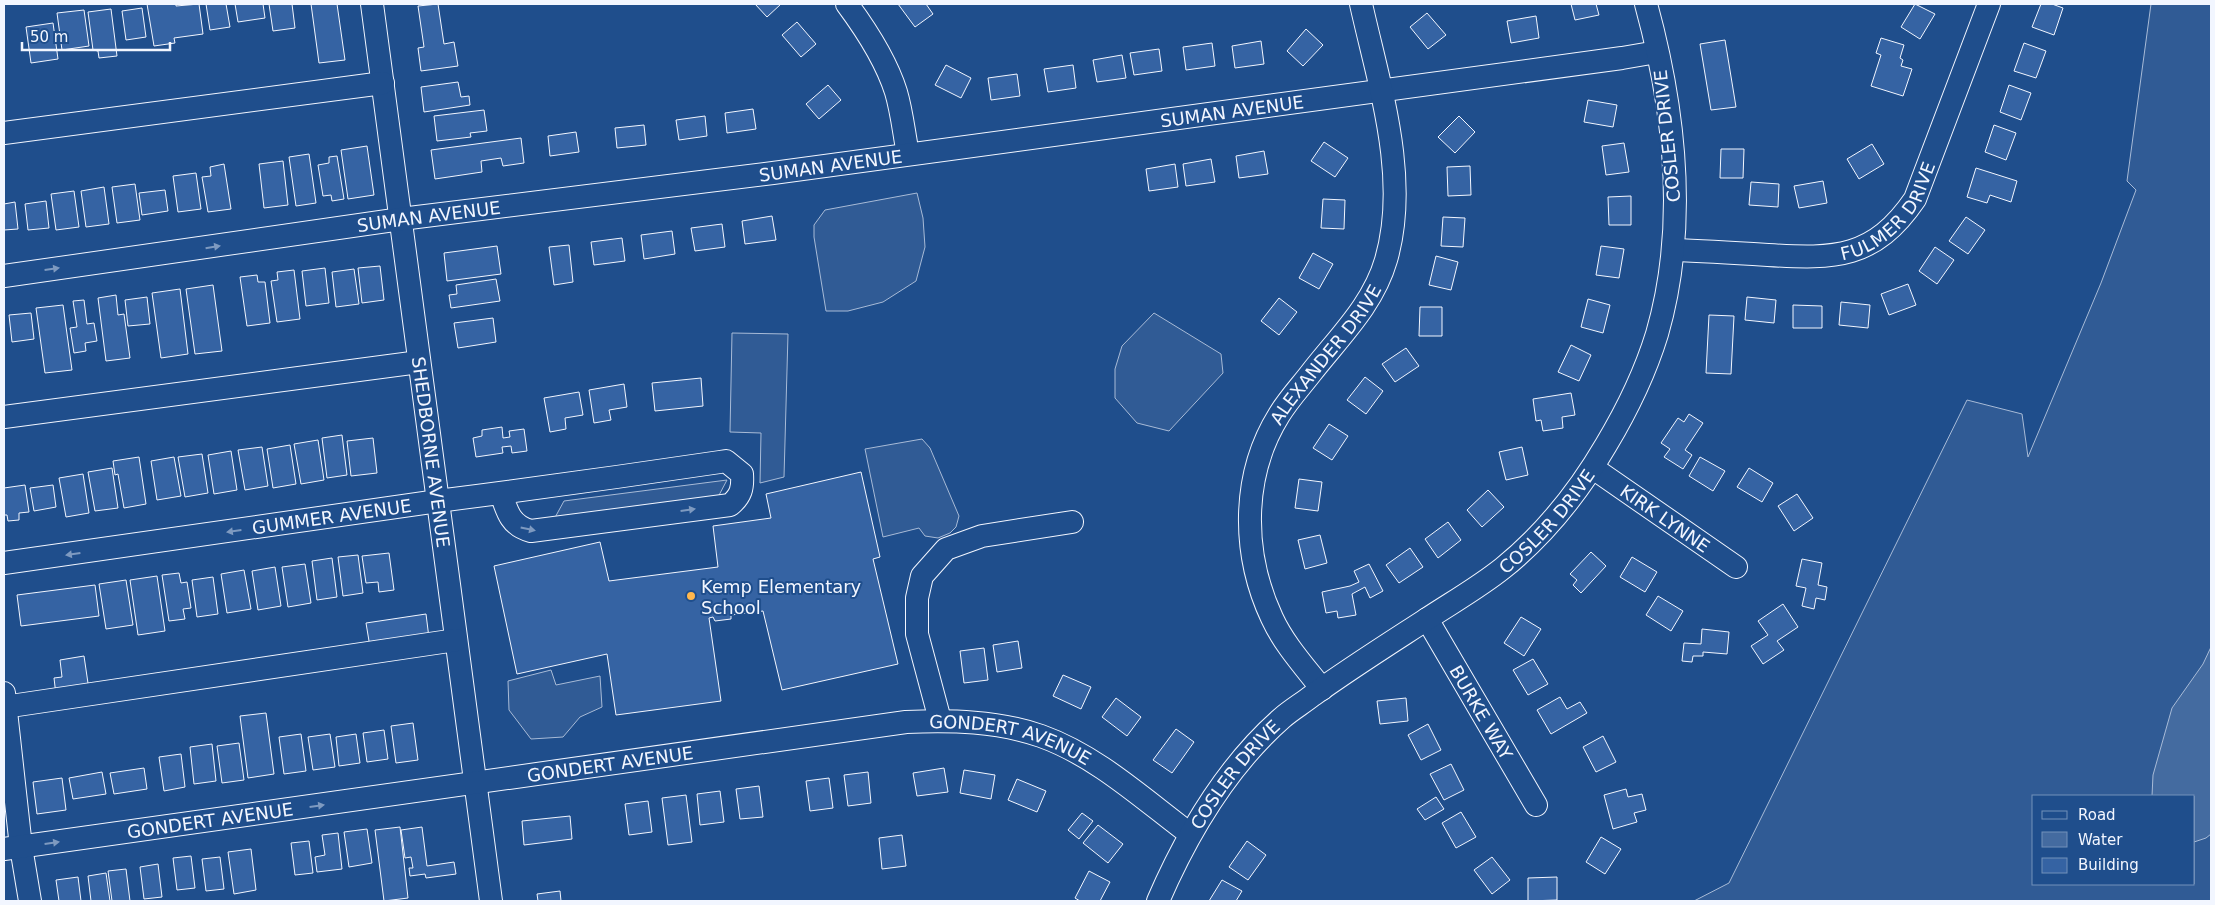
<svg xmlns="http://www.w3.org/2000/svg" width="2215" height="905" font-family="'DejaVu Sans',sans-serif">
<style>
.built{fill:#305b95;stroke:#a8bbd7;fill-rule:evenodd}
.water{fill:#446ba0;stroke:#a8bbd7}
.building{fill:#3563a3;stroke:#f2f6ff}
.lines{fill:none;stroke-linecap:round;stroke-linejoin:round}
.minor-casing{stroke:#f2f6ff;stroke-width:24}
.minor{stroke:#1f4e8c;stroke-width:22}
.oneway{fill:#7e9ac0}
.poi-dot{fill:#ffb74d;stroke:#1f4e8c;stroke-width:2}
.labels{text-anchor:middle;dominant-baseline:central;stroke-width:4;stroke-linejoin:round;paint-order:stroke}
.street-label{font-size:18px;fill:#f2f6ff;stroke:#1f4e8c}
.poi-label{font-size:18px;fill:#f2f6ff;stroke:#1f4e8c;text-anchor:start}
</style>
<rect width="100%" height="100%" fill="#1f4e8c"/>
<!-- built -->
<path class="built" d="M2151,4H2211V901H1694L1729,883L1967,400L2022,414L2028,457L2101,283L2136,190L2127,181ZM2034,796H2194V884H2034Z
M917,193L923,218L925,247L916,281L883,302L848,311H826L814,237V225L825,210Z
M1154,313L1221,354L1223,373L1169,431L1137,423L1115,398V369L1122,346Z
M732,333L788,334L784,477L760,483L761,433L730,432Z
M922,439L930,448L959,516L956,527L950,533L938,538L925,536L919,528L883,537L865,449Z
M727,480L717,499L552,523L564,501Z
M551,670L556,685L600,676L602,707L580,717L563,737L531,739L509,710L508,681Z"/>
<!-- water -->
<path class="water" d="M2211,647V834L2206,838L2194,842V796H2152L2153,775L2172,708L2203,664Z"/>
<!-- building -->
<path class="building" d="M147,4H176V6L199,4L203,34L174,38L175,43L154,46Z
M206,4H226L230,27L210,30Z
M235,4H263L265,18L238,22Z
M269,4H292L295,28L273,31Z
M311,4H337L345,60L319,63Z
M438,4L444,44L454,42L458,66L421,71L418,48L424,47L418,6Z
M755,4H781L767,17Z
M898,4H926L933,14L915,27Z
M1571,4H1596L1599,15L1575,20Z
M1915,4L1935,14L1920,39L1901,27Z
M2041,4H2052L2063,8L2054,35L2032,27Z
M142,8L146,37L126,40L122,11Z
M111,9L117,56L99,58L98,51L93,50L88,12Z
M84,10L89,46L62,50L57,13Z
M1427,13L1446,35L1428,49L1410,27Z
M1536,16L1539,38L1511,43L1507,21Z
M797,22L816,44L801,57L782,35Z
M53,23L58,59L31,63L26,27Z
M1306,29L1323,45L1303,66L1287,51Z
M1881,38L1904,45L1900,58L1903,60L1901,66L1912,69L1903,96L1871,86L1881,55L1876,53Z
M1725,40L1736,107L1711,110L1700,44Z
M1261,41L1264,64L1235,68L1232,46Z
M1212,43L1215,66L1186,70L1183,47Z
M2024,43L2046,51L2036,78L2014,71Z
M1159,49L1162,71L1134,75L1130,53Z
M1122,55L1126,78L1097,82L1093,60Z
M946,65L971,78L961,98L935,85Z
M1073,65L1076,88L1048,92L1044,69Z
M1017,74L1020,96L991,100L988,78Z
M458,82L461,97L469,96L470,105L424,112L421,87Z
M828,85L841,100L819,119L806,104Z
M2009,85L2031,93L2021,120L2000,112Z
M1588,100L1617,105L1613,127L1584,122Z
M753,109L756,129L727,133L725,113Z
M484,110L487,131L470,133L471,137L437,141L434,116Z
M705,116L707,136L679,140L676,120Z
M1459,116L1475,132L1455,153L1438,137Z
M644,125L646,145L617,148L615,128Z
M1994,125L2016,133L2006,160L1985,152Z
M576,132L579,152L550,156L548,136Z
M521,138L524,163L503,166L501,158L481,161L482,172L435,179L431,150Z
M1324,142L1348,158L1335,177L1311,161Z
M1624,143L1629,172L1606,175L1602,146Z
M1872,144L1884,164L1859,179L1847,159Z
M367,146L374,195L348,199L341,150Z
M1721,149H1744L1743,178H1720Z
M1264,151L1268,174L1239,178L1236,156Z
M309,154L316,203L296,206L289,157Z
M337,156L344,199L332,201L331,195L323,196L318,165L329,163V157Z
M1211,159L1215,182L1186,186L1183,164Z
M283,161L288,205L264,208L259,164Z
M224,164L231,209L208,212L202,177L211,176L210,167Z
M1175,164L1178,187L1149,191L1146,169Z
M1470,166L1471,195L1448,196L1447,167Z
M1976,168L2017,181L2011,202L1990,195L1987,203L1967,197Z
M196,173L201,209L178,212L173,176Z
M1823,181L1827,203L1799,208L1794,186Z
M1751,182L1779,184L1778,207L1749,205Z
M135,184L140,220L117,223L112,187Z
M104,187L109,224L86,227L81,191Z
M165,190L168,211L142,215L139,193Z
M74,191L79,227L56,230L51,194Z
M1631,196V225H1609L1608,197Z
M1323,199L1345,200L1344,229L1321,228Z
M46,201L49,228L28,230L25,204Z
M15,202L18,229L4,230V204Z
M772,216L776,240L745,244L742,221Z
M1443,217L1465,218L1463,247L1441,246Z
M1966,217L1985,230L1968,254L1949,241Z
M722,224L725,247L695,251L691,228Z
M672,231L675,254L644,259L641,235Z
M622,238L625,261L594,265L591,242Z
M569,245L573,282L554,285L549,247Z
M497,246L501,274L447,281L444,253Z
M1601,246L1624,249L1619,278L1596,275Z
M1935,247L1954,260L1937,284L1919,271Z
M1313,253L1333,264L1319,289L1299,278Z
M1436,256L1458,262L1451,290L1429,285Z
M380,266L384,300L362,303L358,268Z
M325,268L329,303L306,306L302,271Z
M354,269L359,304L336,307L332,272Z
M294,270L300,319L277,322L271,281L278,280L277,272Z
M257,275L258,282H265L270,323L247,326L240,277Z
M496,279L500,301L451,308L449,295L457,294L456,285Z
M1908,284L1916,305L1889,315L1881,294Z
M213,285L222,351L195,354L186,289Z
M180,289L188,354L161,358L152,293Z
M116,295L118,315L124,314L130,358L106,361L98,298Z
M147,297L150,324L128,326L125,300Z
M1747,297L1776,300L1774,323L1745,320Z
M1279,298L1297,312L1279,335L1261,321Z
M1588,299L1610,305L1603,333L1581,327Z
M84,300L87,324L94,323L97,341L85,343L86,351L74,353L70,328L77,327L73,301Z
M1841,302L1870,305L1868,328L1839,325Z
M63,305L72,370L45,373L36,308Z
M1793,305L1822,306V328H1793Z
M1420,307H1442V336H1419Z
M31,313L34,339L12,342L9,315Z
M1709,315L1734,316L1731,374L1706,373Z
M493,318L496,342L458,348L454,323Z
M1571,345L1591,355L1579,381L1558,372Z
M1406,348L1419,366L1395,382L1382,364Z
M1365,377L1383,391L1366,414L1347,400Z
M701,378L703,406L655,411L652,383Z
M624,384L627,407L609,410L611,420L594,423L589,390Z
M579,392L583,415L565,418L566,429L550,432L544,398Z
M1571,393L1575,415L1562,417L1563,428L1543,431L1541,420L1536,421L1533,399Z
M1689,414L1703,423L1685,450L1692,455L1683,469L1664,457L1670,449L1661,443L1678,418L1684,422Z
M1329,424L1348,436L1332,460L1313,448Z
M502,427L503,438L510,437L509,431L524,429L527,451L512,453L511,446L502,447L503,453L476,457L473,438L482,436V430Z
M342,435L347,475L327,478L322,438Z
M373,438L377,473L351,476L347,441Z
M318,440L324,480L301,484L294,444Z
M290,445L296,484L273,488L267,449Z
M262,447L268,486L245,490L238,450Z
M1522,447L1528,475L1506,480L1499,452Z
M231,451L237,490L214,494L208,455Z
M202,454L208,493L185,497L178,457Z
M139,457L146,504L124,508L118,474L115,475L113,461Z
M174,457L181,496L157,500L151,461Z
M1700,457L1725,471L1713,491L1689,476Z
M112,468L118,508L95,511L88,472Z
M1749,468L1773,483L1762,502L1737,487Z
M861,472L880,557L873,559L898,664L782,690L763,611L731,615V619L715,621L713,617L709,618L721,701L616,715L607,654L517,674L494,566L600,542L609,581L718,567L713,526L771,518L766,494Z
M83,474L89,513L66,517L59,478Z
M1299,479L1322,482L1318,511L1295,508Z
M25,485L29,512L19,513V520L8,521L7,515H4V488Z
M53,485L56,507L34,511L30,488Z
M1488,490L1504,507L1482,527L1467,510Z
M1797,494L1813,518L1794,531L1778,506Z
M1448,522L1461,540L1438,558L1425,539Z
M1320,535L1327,563L1305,569L1298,540Z
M1410,548L1423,567L1399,583L1386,565Z
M1591,552L1606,566L1581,593L1573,585L1577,580L1570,574Z
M389,553L394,590L379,592L378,582L366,583L362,556Z
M358,555L363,593L343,596L338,557Z
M1632,557L1657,572L1645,592L1620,577Z
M332,558L337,597L317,600L312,561Z
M1802,559L1822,563L1818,585L1827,587L1825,600L1816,598L1814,609L1802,606L1806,588L1796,586Z
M305,564L311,603L288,607L282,567Z
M1369,564L1383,591L1370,598L1365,587L1352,594L1356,615L1338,618L1337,611L1326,613L1322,592L1350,586L1359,582L1354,571Z
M275,567L281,606L258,610L252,571Z
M244,570L251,609L227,613L221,574Z
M179,573L181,583L187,582L191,608L183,609L185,619L169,621L162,575Z
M157,576L165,631L138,635L130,580Z
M213,577L218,614L197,617L192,580Z
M126,580L133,625L106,629L99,584Z
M95,585L99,616L21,626L17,595Z
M1658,596L1683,611L1671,631L1646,615Z
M1783,604L1798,627L1777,641L1784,650L1763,664L1751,646L1768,635L1758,621Z
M426,614L429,638L370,647L366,623Z
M1521,617L1541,629L1524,656L1504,643Z
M1702,629L1729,632L1727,654L1703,652V656H1693L1692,662L1682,661L1684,643L1701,644Z
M1018,641L1022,668L997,672L993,645Z
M984,648L988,680L964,683L960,651Z
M84,656L89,690L56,695L54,678L62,677L60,660Z
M1533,659L1548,684L1528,695L1513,670Z
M1063,675L1091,687L1081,709L1053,696Z
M1560,697L1567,709L1580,702L1587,713L1551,734L1537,710Z
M1116,698L1141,717L1127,736L1102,717Z
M1406,698L1408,721L1380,724L1377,701Z
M266,713L274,774L248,778L240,716Z
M413,723L418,760L396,763L391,726Z
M1428,724L1441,750L1421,760L1408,735Z
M1176,729L1194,742L1172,773L1153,760Z
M384,730L388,759L367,762L363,733Z
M301,734L306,771L284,774L279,737Z
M330,734L335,767L313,770L308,737Z
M356,734L360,763L339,766L336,737Z
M1603,736L1616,762L1596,772L1583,747Z
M239,743L244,780L222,783L217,746Z
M212,744L216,781L194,784L190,747Z
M181,754L185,787L164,791L159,757Z
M1451,764L1464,790L1444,800L1430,774Z
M144,768L147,789L114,794L110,773Z
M944,768L948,792L917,796L913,773Z
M964,770L995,775L991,799L960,793Z
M102,772L106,794L73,799L69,778Z
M868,772L871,803L848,806L844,775Z
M62,778L66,810L37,814L33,782Z
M829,778L833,808L810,811L806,781Z
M1017,779L1046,791L1037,812L1008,800Z
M759,786L763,817L740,819L736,789Z
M1626,789L1628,797L1642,794L1646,810L1634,813L1637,822L1613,829L1604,795Z
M720,791L724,822L700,825L697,794Z
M686,795L692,842L668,845L662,798Z
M1436,797L1444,809L1425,820L1417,809Z
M648,801L652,832L629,835L625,804Z
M1461,812L1476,837L1456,848L1442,823Z
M1082,813L1093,821L1079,839L1068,830Z
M570,816L572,839L524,845L522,821Z
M1098,825L1123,844L1108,863L1083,843Z
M400,827L408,898L384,901L375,830Z
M422,827L427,866L454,862L456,874L426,878L425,874L410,876L409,868H413L411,857L405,858L401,830Z
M367,829L372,863L349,867L344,832Z
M338,833L342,869L317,872L315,857L325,855L322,835Z
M902,835L906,866L882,869L879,838Z
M1601,837L1621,849L1605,874L1586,862Z
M309,841L313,873L295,875L291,843Z
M1247,841L1266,855L1248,880L1229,867Z
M251,849L256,890L234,894L228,852Z
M191,856L195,888L177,890L173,858Z
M220,857L224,889L206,891L202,859Z
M1492,857L1510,880L1492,894L1474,870Z
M158,864L162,897L144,899L140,867Z
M126,869L130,901H112L108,871Z
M1089,871L1110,882L1100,901H1080L1075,898Z
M106,873L110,901H91L88,876Z
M78,877L81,901H59L56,880Z
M1557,877V900L1528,901V878Z
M1222,880L1242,891L1236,901H1209Z
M560,891L561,901H538L537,894Z"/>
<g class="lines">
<defs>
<g id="minor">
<path id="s1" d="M372,4L491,901"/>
<path d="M847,4C867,31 886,60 896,92C902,112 904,134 908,154"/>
<path d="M4,133L383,83"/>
<path id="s2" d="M1673,250C1705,251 1737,253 1768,255C1835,259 1874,259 1915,199L1989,4"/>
<path id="s3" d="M4,276L401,219L773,173L1622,58L1657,52"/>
<path d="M4,417L419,362"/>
<path id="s4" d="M1593,468L1736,567"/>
<path id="s5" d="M4,563L438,501C532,489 626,476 720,462L726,461L742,474C743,488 741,496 730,505L531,531C511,526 507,512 501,493"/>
<path id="s6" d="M1427,619L1536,805"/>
<path id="s7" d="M1322,689C1304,666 1284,644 1272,618C1242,554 1241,476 1279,415C1288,400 1301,386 1311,373C1339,337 1373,305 1386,260C1410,178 1379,85 1361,4"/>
<path d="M4,693L21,847L30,901"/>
<path d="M4,707L456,640"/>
<path d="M940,720L917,634V598L922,576L946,549L982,536L1072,522"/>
<path id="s8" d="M4,849L906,722C951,720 998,721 1041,736C1097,756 1143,799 1190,834"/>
<path id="s9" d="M1158,901C1187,834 1226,767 1282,718C1291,710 1303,703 1313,695C1349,669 1387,645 1424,621C1451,603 1478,588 1503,568C1545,534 1579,491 1606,445C1627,410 1645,373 1657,334C1688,227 1675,110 1646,4"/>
</g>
</defs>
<!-- minor casing -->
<use href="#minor" class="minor-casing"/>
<!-- minor -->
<use href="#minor" class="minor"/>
</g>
<!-- one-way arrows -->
<defs><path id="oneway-solid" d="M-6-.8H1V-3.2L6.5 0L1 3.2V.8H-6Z" transform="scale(1.25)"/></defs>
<g class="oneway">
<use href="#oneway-solid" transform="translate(213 247) rotate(-9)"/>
<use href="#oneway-solid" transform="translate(52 269) rotate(-8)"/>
<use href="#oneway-solid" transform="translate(688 510) rotate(-8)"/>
<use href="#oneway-solid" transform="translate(528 529) rotate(12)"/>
<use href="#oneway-solid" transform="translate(234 531) rotate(172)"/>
<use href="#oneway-solid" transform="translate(73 554) rotate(172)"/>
<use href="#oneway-solid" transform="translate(317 806) rotate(-8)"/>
<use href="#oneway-solid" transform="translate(52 843) rotate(-8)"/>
</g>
<!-- markers -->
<circle class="poi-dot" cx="691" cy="596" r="5"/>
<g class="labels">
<!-- street labels -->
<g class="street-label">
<text stroke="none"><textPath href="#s3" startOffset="1239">SUMAN AVENUE</textPath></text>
<text transform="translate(1667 136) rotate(-96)">COSLER DRIVE</text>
<text stroke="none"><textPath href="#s3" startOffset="834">SUMAN AVENUE</textPath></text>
<text stroke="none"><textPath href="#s2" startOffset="235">FULMER DRIVE</textPath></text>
<text stroke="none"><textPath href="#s3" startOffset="429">SUMAN AVENUE</textPath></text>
<text stroke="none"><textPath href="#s7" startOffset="375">ALEXANDER DRIVE</textPath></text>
<text stroke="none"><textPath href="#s1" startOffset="452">SHEDBORNE AVENUE</textPath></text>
<text stroke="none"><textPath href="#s5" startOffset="331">GUMMER AVENUE</textPath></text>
<text stroke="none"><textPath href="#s4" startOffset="88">KIRK LYNNE</textPath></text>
<text stroke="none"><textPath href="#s9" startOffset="554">COSLER DRIVE</textPath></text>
<text stroke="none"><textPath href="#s6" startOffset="108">BURKE WAY</textPath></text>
<text stroke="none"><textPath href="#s8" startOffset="1018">GONDERT AVENUE</textPath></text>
<text stroke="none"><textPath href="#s8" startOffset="612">GONDERT AVENUE</textPath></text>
<text stroke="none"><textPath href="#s9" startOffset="149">COSLER DRIVE</textPath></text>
<text stroke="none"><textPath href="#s8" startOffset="208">GONDERT AVENUE</textPath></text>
</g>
<!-- poi labels -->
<g class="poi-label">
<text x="701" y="586">Kemp Elementary<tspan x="701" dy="21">School</tspan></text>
</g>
</g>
<!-- border -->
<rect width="2215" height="905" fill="none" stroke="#f2f6ff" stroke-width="10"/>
<!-- legend -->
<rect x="2032" y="795" width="162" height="90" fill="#1f4e8c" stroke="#7391ba"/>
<rect x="2042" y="811" width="25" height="8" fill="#1f4e8c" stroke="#7391ba"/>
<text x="2078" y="820" font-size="15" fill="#f2f6ff">Road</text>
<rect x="2042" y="832" width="25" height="15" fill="#446ba0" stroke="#7391ba"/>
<text x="2078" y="845" font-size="15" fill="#f2f6ff">Water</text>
<rect x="2042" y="858" width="25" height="15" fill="#3563a3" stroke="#7391ba"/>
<text x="2078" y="870" font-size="15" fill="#f2f6ff">Building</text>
<!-- scale -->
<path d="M22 42v8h148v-8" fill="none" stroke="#f2f6ff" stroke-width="2.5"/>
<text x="30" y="42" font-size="15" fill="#f2f6ff" stroke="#1f4e8c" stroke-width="4" paint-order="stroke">50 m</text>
</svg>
